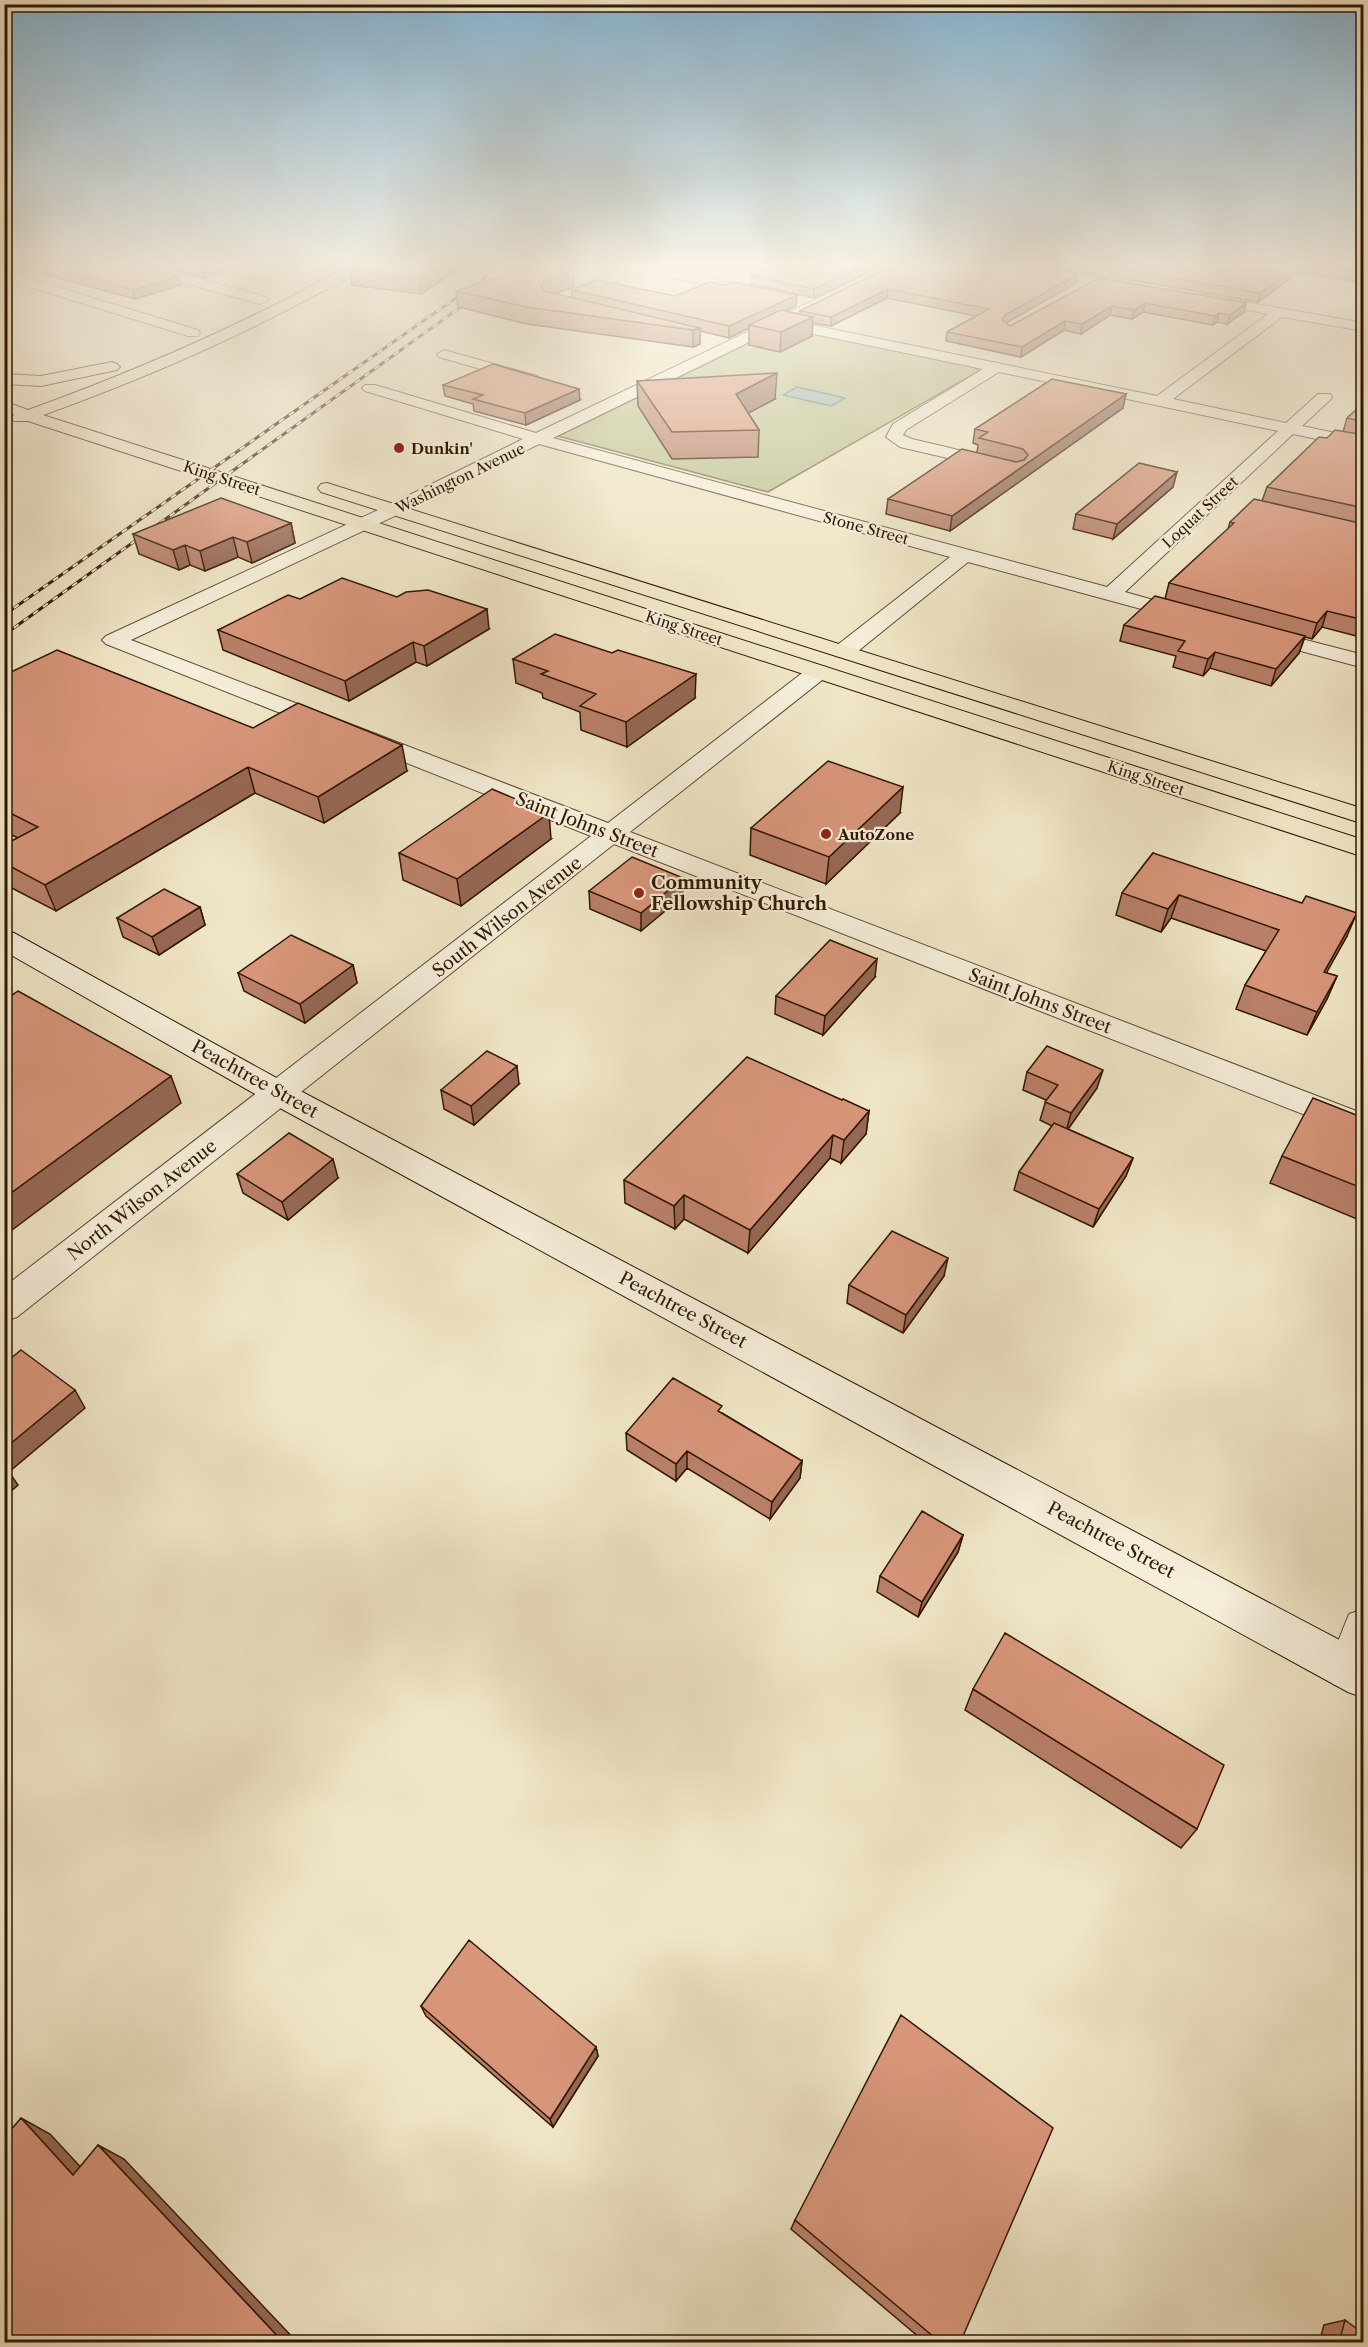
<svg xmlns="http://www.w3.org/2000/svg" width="1368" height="2347" font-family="'Libre Caslon Text',serif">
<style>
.green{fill:#bec392;stroke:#786e4a;stroke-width:1.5}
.water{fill:#9bbebb;stroke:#717c71;stroke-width:1.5}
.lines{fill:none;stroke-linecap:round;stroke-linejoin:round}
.street-casing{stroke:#604b34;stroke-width:2}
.secondary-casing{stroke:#311803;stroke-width:2}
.primary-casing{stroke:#311803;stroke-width:2}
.street{fill:#f5eeda;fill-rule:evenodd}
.secondary{fill:#f5eeda;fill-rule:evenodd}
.primary{fill:#efe5c6;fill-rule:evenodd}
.rail-casing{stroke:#311803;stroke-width:3}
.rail{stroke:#f5eeda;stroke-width:2;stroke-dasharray:6;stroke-linecap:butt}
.wall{fill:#b98069;stroke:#311803;stroke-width:1.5}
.shaded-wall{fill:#966855;stroke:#311803;stroke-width:1.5}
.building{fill:#d7957a;stroke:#311803;stroke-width:1.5}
.poi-dot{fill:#8f2418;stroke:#f5eeda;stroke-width:2}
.labels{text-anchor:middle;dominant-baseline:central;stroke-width:4.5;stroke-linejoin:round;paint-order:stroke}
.far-poi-label{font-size:15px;font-weight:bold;fill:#311803;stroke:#f5eeda;text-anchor:start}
.far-street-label{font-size:15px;fill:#311803;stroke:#f5eeda}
.street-label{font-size:18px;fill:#311803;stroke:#f5eeda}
.poi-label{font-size:18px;font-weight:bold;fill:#311803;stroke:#f5eeda;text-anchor:start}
</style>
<rect width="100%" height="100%" fill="#efe5c6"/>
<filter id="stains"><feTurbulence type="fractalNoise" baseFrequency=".00333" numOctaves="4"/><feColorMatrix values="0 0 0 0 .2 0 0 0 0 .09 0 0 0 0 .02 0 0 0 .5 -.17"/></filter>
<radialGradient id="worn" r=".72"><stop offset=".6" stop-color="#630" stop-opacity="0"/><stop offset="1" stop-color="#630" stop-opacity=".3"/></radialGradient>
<!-- green -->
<path class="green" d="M781,327L971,365L979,371L768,492L558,436Z"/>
<!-- water -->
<path class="water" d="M797,387L845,398L831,406L783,395Z"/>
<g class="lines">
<defs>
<path id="street" d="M121,263H141L266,297L268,300L261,304L256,303L122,266Z
M652,263H664L663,266L673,270L769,291L776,295L769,299L669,277L653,271L638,273L556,305H546L544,302L546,299L631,266Z
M892,263H908L793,321L1157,396L1268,314L1195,301L1193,298L1195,295L1200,294L1364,323V331L1282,317L1173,399L1286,423L1318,394H1330L1332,397L1330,400L1302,426L1364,439V449L1293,434L1125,592L1196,612L1199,616L1196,620L1189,622L968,562L852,656L844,657L836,656L833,651L836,646L950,557L539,444L401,513L131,640L608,823L810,667L818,665L826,667L829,672L826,677L630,832L1364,1114V1138L614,844L17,1317L4,1321V1287L591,836L106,644L102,640L106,636L389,505L523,439L365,391L362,388L365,385H375L536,433ZM780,327L983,369L893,424L886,437L900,447L999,470L1005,469L1008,465L1005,461L912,439L903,435L906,430L999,372L1278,431L1107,587L553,438Z
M992,263H1019L1138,284L1145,288L1138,292L998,267Z
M4,271L198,330L200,333L198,336H188L4,279Z
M444,350L537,376L540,379L532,384L439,357L437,354Z
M1259,628L1364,655V668L1252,638L1249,634L1252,630Z
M1364,1609V1685L1349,1690L1333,1684L1327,1669L1349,1614Z"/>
<path id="secondary" d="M4,931L14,933L291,1086L1364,1653V1698L1348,1692L269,1102L4,951Z"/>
<path id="primary" d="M353,263H368C357,276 326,289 310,298C224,344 135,382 43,415L1364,840V857L28,421H14L12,418L14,415L4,412V401L28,410C141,369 249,322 353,263Z
M112,362L117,364L120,367L117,370L41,386L4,384V374L41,376Z
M327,483L1364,809V824L321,492L318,488L321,484Z"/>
</defs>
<!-- street casing -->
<use href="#street" class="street-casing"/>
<!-- secondary casing -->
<use href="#secondary" class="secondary-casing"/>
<!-- primary casing -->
<use href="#primary" class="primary-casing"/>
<!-- street -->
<use href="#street" class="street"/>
<!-- secondary -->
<use href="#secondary" class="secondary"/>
<!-- primary -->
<use href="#primary" class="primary"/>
<defs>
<path id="rail" d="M492,285L522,263
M4,615L506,263
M4,635L472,299"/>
</defs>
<!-- rail casing -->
<use href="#rail" class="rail-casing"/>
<!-- rail -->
<use href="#rail" class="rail"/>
</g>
<!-- wall -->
<path class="wall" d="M4,263H132L179,276L181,285L135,299L29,270L20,274L4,270Z
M149,263H252L204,278Z
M467,263L421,294L352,285L350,271Z
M887,263L814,298L752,284V276Z
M897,263L1078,274L1076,283L1006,323L1010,326L1099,278L1244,312L1227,324L1217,322L1213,325L1143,312L1132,319L1110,315L1081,334L1064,330L1021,357L946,341L947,332L976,316L887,298L831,326L813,323L812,336L780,352L749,345V328L729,338L700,331V344L693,347L527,324L458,307L456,291L574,286L554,293L572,298V290L796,306L785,311L800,314V311Z
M1031,263H1364V283L1299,272L1258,302L1109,276V272L1102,270L1093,274Z
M637,381L775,399L748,413L759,430L758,457L672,459L638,406Z
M443,385L580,400L526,425L474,411L473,404L445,396Z
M1364,403V638L1322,627L1312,639L1305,637L1299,653L1271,686L1210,668L1203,676L1173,667L1176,656L1120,641L1124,625L1165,599L1169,583L1228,529L1230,522L1262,501L1267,487L1327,438L1343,432L1347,418Z
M1123,408L950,531L886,514L888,499L977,452L978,445L973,443L975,429Z
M1173,487L1113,539L1073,529L1076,514Z
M291,523L295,543L252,563L238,557L205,571L190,565L179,570L139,554L133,534Z
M300,599L489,629L427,666L416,662L349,701L223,650L218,630Z
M513,659L695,698L627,747L581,730L580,712L543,698L542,693L516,683Z
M4,673L253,728L407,771L324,823L255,793L56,911L4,884V845L18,838L4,831Z
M900,813L826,884L750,855L751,828Z
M551,839L461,906L403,880L399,853Z
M1153,853L1347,936L1326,973L1337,976L1327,999L1307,1035L1236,1009L1245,985L1266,951L1171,918L1161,932L1116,915L1122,893Z
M589,891L683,896L641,931L590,909Z
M200,907L205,925L159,955L123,937L117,918Z
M353,965L357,983L305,1023L244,991L238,973Z
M875,977L823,1035L775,1014L776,996Z
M1027,1072L1097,1088L1068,1129L1133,1158L1126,1176L1093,1227L1014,1190L1019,1172L1052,1126L1040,1120L1046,1100L1023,1090Z
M519,1084L474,1125L444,1109L441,1090Z
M842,1100L869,1111L866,1134L841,1163L830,1158L748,1253L684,1219L675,1229L625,1203L624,1180Z
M1364,1118V1222L1270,1183L1282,1156Z
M237,1174L338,1178L288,1220L243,1193Z
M944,1276L903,1333L847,1303L849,1285Z
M722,1413L802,1461L800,1478L770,1519L687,1468L676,1481L627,1450L626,1433Z
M963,1535L958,1552L918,1617L877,1592L880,1576Z
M973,1689L1197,1829L1181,1848L965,1710Z
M421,2006L596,2047L598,2056L553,2127L426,2016Z
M795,2220L960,2343H926L791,2229Z
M1345,2320L1364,2343H1319L1324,2325Z"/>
<!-- shaded-wall -->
<path class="shaded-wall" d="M21,263H27L29,270L20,274L18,265Z
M221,263H252L204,278L202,269Z
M445,263H467L421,294L420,280Z
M870,263H887L814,298V289Z
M1100,263H1104L1102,270L1093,274L1094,265Z
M1302,263L1299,272L1258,302L1260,293Z
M573,270L574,286L545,297L541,287L544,281Z
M1078,274L1076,283L1004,324L1002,320L1005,315Z
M179,276L181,285L135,299L133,290Z
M888,289L887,298L831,326V317Z
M797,295L796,306L753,326L749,325V328L729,338V326Z
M1145,303L1143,312L1132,319L1134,310Z
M1246,303L1244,312L1227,324L1230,315Z
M1112,306L1110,315L1081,334L1082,324Z
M1219,313L1217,322L1213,325L1215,316Z
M813,317L812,336L780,352L781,332Z
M1065,321L1064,330L1021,357L1022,347Z
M700,328V344L693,347V330Z
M777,373L775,399L735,420L736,394Z
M579,389L580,400L526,425L525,413Z
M1126,394L1123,408L950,531L952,516Z
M1177,472L1173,487L1113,539L1117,524Z
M291,523L295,543L252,563L247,542Z
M233,537L238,557L205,571L200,551Z
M185,545L190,565L179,570L173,550Z
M487,609L489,629L427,666L424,646Z
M1327,611L1322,627L1312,639L1317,623Z
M1305,636L1299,653L1271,686L1276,669Z
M413,642L416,662L349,701L345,681Z
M1215,652L1210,668L1203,676L1208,659Z
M696,674L695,698L627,747L626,722Z
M402,745L407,771L324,823L318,797Z
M248,767L255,793L56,911L45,885Z
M903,787L900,813L826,884L829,857Z
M549,813L551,839L461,906L457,879Z
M683,878V896L641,931V913Z
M1179,895L1171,918L1161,932L1168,909Z
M200,907L205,925L159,955L152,937Z
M1357,913L1347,936L1314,995L1324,972Z
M877,959L875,977L823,1035L825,1016Z
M353,965L357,983L305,1023L300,1004Z
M1337,976L1327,999L1307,1035L1317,1012Z
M517,1066L519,1084L474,1125L471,1106Z
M1103,1070L1097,1088L1066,1132L1071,1113Z
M171,1076L181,1103L4,1236V1198Z
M869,1111L866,1134L841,1163L844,1140Z
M833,1135L830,1158L748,1253L750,1230Z
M1133,1158L1126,1176L1093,1227L1099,1209Z
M333,1159L338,1178L288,1220L282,1202Z
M684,1195V1219L675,1229L674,1206Z
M948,1258L944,1276L903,1333L906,1315Z
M75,1390L85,1408L9,1472L18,1485L4,1497V1449Z
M687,1451V1468L676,1481V1464Z
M802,1461L800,1478L770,1519L772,1502Z
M963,1535L958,1552L918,1617L922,1602Z
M596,2047L598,2056L553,2127L550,2119Z
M21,2118L50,2134L100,2188L73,2175Z
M98,2145L124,2159L298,2343H284Z"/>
<!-- building -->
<path class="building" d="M35,263H132L179,276L133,290Z
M180,263H221L202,269Z
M375,263H445L420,280L350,271Z
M541,263L573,270L544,281L541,287L544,291L700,328L693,330L526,307L456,291Z
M781,263H870L814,289L752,276Z
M897,263H1012L1078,274L1005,315L1002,320L1010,326L1099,278L1246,303L1230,315L1219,313L1215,316L1145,303L1134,310L1112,306L1082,324L1065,321L1022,347L947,332L989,309L888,289L831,317L800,311Z
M1082,263H1100L1094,265Z
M1110,263H1364V273L1302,263L1260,293L1111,267Z
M597,280L675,296L709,282L726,285L733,282L797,295L729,326L572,290Z
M781,310L813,317L781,332L749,325Z
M493,364L579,389L525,413L473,399L483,395L443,385Z
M777,373L736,394L759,430L672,432L637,381Z
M1052,379L1126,394L952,516L888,499L962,449L1016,462L1024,460L1028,455L1023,449L979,438L988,432L975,429Z
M1364,403V422L1347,418Z
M1335,430L1364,435V508L1267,487L1319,437L1327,438Z
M1139,463L1177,472L1117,524L1076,514Z
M221,498L291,523L247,542L233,537L200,551L185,545L173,550L133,534Z
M1254,499L1364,524V620L1327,611L1317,623L1169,583L1234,523L1230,522Z
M342,578L397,597L406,592L428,590L487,609L424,646L413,642L345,681L218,630L288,595L300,599Z
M1155,596L1305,636L1276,669L1215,652L1208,659L1178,651L1185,641L1124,625Z
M555,634L612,653L618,650L696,674L626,722L580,706L596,694L541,674L548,671L513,659Z
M57,650L253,728L298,703L402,745L318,797L248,767L45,885L4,863V845L38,827L4,810V673L7,674Z
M828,761L903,787L829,857L751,828Z
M492,789L549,813L457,879L399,853Z
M1153,853L1302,903L1306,896L1357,913L1324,972L1337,976L1317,1012L1245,985L1279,930L1179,895L1168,909L1122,893Z
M632,857L683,878L641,913L589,891Z
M164,889L200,907L152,937L117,918Z
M291,935L353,965L300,1004L238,973Z
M830,940L877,959L825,1016L776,996Z
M18,991L171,1076L4,1198V1000Z
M1047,1046L1103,1070L1071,1113L1045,1102L1058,1085L1027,1072Z
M487,1051L517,1066L471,1106L441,1090Z
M747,1057L842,1100L843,1099L869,1111L844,1140L833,1135L750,1230L684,1195L674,1206L624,1180Z
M1313,1098L1364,1118V1189L1282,1156Z
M1054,1123L1133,1158L1099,1209L1019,1172Z
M289,1133L333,1159L282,1202L237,1174Z
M892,1231L948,1258L906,1315L849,1285Z
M21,1350L75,1390L4,1449V1364Z
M673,1378L722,1406L718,1411L802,1461L772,1502L687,1451L676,1464L626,1433Z
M922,1511L963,1535L922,1602L880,1576Z
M1005,1633L1224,1765L1197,1829L973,1689Z
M469,1940L596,2047L550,2119L421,2006Z
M901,2015L1053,2128L960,2343H941L795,2220Z
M21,2118L73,2175L98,2145L284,2343H4V2138Z
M1345,2320L1364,2334V2343H1339Z"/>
<!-- sky -->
<linearGradient id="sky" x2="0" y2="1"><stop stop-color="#89b8d6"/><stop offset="0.45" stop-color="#f8f3e5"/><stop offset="1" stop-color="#f8f3e5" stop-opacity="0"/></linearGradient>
<rect width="1368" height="591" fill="url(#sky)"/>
<!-- markers -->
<g class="poi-dot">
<circle cx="399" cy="448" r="6"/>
<circle cx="826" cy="834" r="6"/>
<circle cx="639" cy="893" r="6"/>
</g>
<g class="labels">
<!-- far-poi labels -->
<g class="far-poi-label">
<text x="411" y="448">Dunkin'</text>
<text x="838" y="834">AutoZone</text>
</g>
<!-- far-street labels -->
<g class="far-street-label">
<text transform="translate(222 478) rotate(18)">King Street</text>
<text transform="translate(460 478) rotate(-26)">Washington Avenue</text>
<text transform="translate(1200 512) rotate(-43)">Loquat Street</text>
<text transform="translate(866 528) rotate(15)">Stone Street</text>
<text transform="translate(684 628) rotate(18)">King Street</text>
<text transform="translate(1146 778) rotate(18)">King Street</text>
</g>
<!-- street labels -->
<g class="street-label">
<text transform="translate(587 825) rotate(21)">Saint Johns Street</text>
<text transform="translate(507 917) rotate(-38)">South Wilson Avenue</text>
<text transform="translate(1040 1001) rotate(21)">Saint Johns Street</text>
<text transform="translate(255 1079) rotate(29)">Peachtree Street</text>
<text transform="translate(142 1200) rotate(-38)">North Wilson Avenue</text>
<text transform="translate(683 1310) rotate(28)">Peachtree Street</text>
<text transform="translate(1111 1540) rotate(28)">Peachtree Street</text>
</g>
<!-- poi labels -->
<g class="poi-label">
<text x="651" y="883">Community<tspan x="651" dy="21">Fellowship Church</tspan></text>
</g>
</g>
<!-- margin -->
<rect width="1368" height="2347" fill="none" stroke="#efe5c6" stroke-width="24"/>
<rect x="6" y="6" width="1356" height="2335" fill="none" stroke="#311803" stroke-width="3"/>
<rect x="12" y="12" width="1344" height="2323" fill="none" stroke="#311803" stroke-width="1.5"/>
<rect width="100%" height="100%" filter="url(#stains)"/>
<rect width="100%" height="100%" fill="url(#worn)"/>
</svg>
